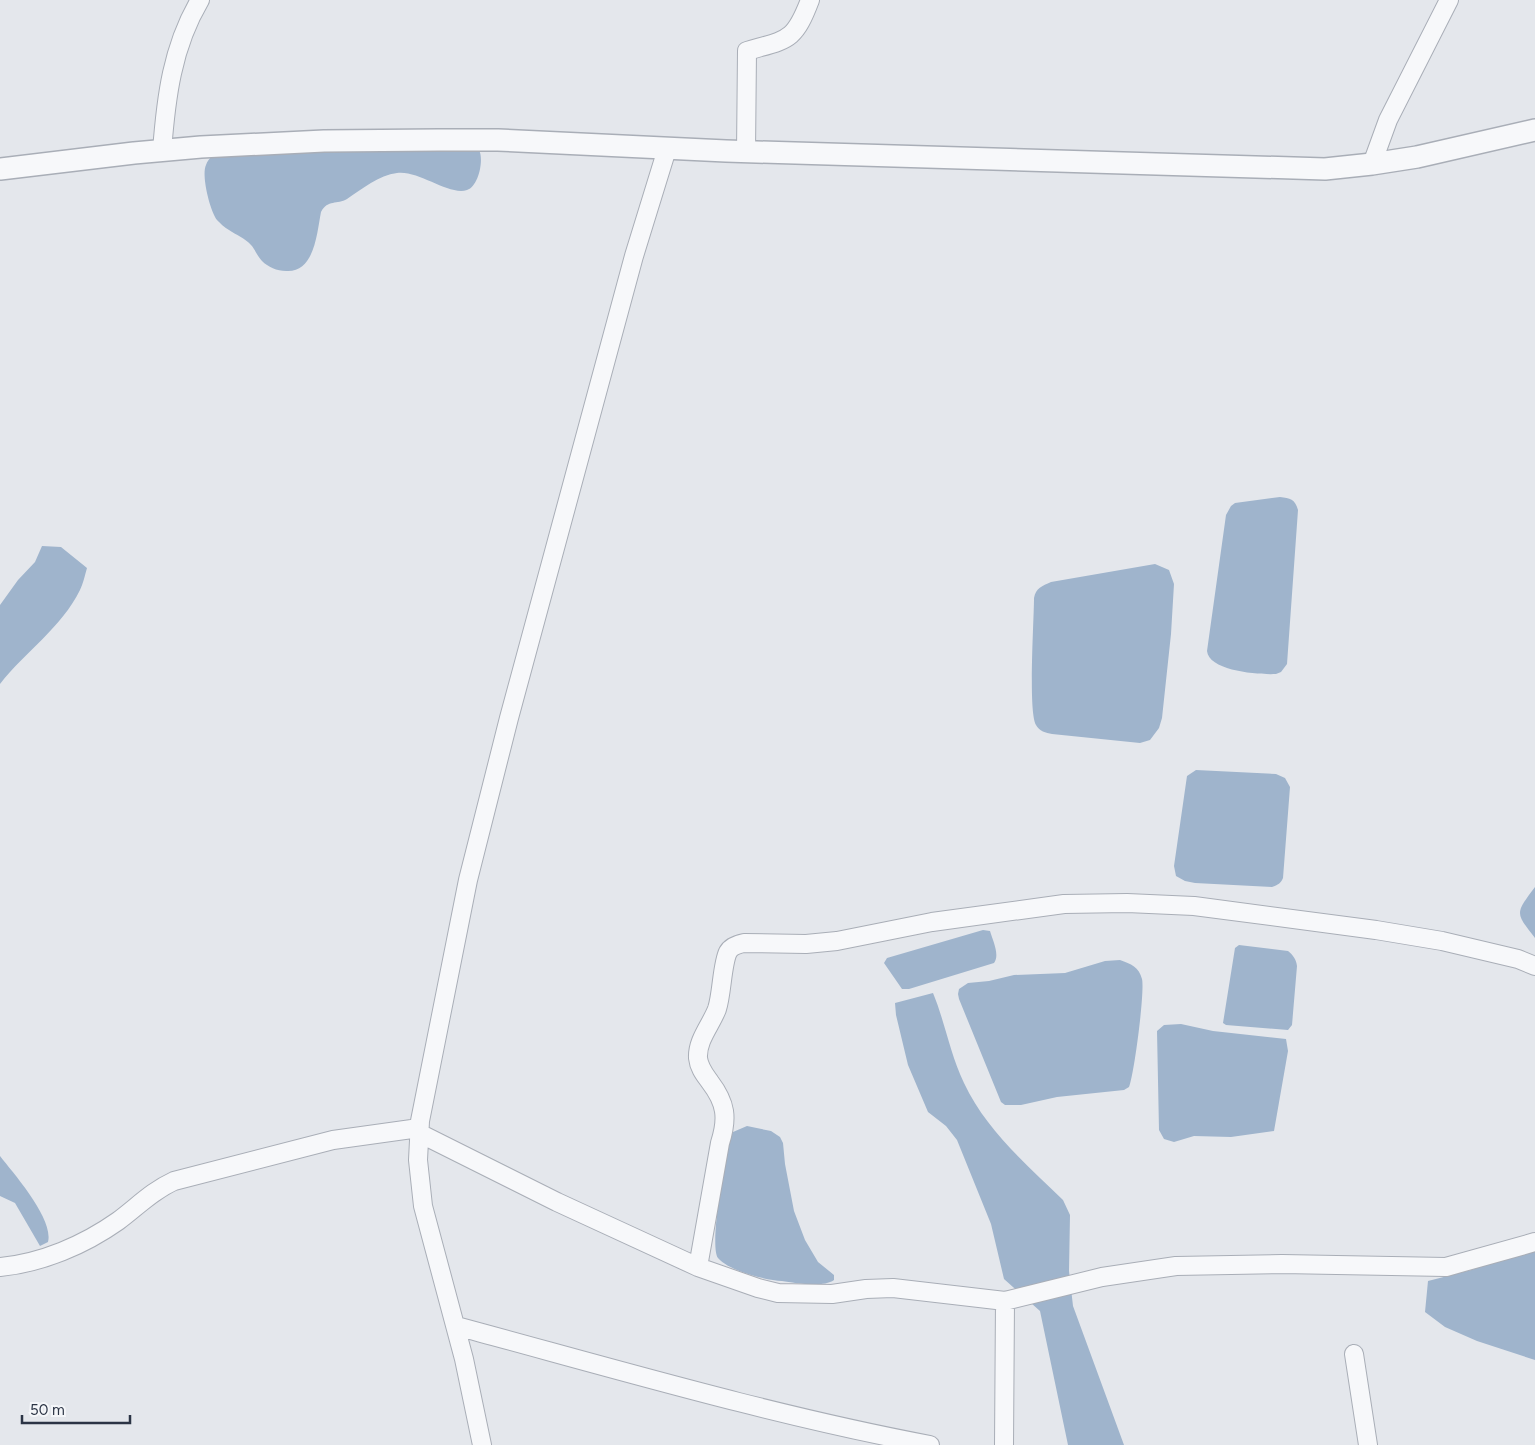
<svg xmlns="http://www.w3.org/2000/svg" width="1535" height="1445" font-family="Figtree,sans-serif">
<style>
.water{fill:#9fb4cc}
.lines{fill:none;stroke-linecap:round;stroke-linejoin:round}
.minor-casing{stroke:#a9aeb7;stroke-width:20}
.tertiary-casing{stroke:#a9aeb7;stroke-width:24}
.minor{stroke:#f7f8fa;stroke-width:18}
.tertiary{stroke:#f7f8fa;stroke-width:21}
</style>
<rect width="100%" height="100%" fill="#e4e7ec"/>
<!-- water -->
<path class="water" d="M479,150C484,159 479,186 467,190C449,196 419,170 397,173C379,175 362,189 347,199C337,205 328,199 321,212C317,232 315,273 286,271C277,271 268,267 262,261C257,256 255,249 251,245C245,238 236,235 229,230C225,228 220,223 217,220C210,211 201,175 206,165C207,161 210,158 213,155L272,151Z
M1280,497C1290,498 1295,499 1298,510L1287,664L1281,672L1276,674C1259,675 1209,671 1207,651L1226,515L1231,506L1235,503Z
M42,546L61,547L87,568C85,575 83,584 80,590C62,627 25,652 0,684V605L18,580L35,562Z
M1155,564L1169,570L1174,584L1171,634L1162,718L1159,728L1150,740L1140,743L1052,734C1046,733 1039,731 1036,725C1028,710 1034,621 1034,598C1036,588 1042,586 1051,582Z
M1196,770L1276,774L1285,778L1290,787L1283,878C1281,883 1278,885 1272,887L1195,883L1185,881L1176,876L1174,866L1187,776Z
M1535,887V938C1515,912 1515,914 1535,887Z
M983,930L990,931C993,941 1000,955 994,963L909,989H902L884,963L887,958Z
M1239,945L1288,951C1293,955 1296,959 1297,966L1292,1025L1288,1030L1226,1025L1223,1023L1235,948Z
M1120,960C1131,964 1139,967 1142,979C1145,991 1134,1076 1129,1087L1124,1090L1057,1097L1021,1105H1005L1001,1102L959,999L958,994L959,989L968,983L989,981L1014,975L1065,973L1105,961Z
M933,993C945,1022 950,1054 964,1083C986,1130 1027,1165 1063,1200L1070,1215L1069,1271L1073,1306L1124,1445H1068L1040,1311L1004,1279L991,1224L957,1140L946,1126L928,1112L908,1065L896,1015L895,1003Z
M1181,1024L1213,1031L1286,1039L1288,1051L1274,1131L1231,1137L1194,1136L1174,1142L1164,1139L1159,1130L1157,1031L1164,1025Z
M747,1126L771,1131L780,1137L783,1143L785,1164L794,1211L805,1240L818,1262L834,1275V1280C823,1288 795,1283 782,1281C765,1280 729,1271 718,1258C709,1246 725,1160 728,1141L733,1132Z
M0,1156C14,1174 54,1219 48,1242L40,1246L15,1203L0,1196Z
M1535,1248V1360L1477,1341L1445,1327L1425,1312L1428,1281L1471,1270Z"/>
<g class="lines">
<defs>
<path id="minor" d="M162,151C166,98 172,47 200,0
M746,152L747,51C788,39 794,42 810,0
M1372,164L1388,120L1449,0
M419,1133L557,1202L698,1267L758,1288L778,1293L832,1294L866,1289L893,1288L1005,1301L1102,1277L1176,1266L1282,1264L1446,1267L1535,1242
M0,1267C42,1263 84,1245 118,1221C137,1207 152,1191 174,1181L333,1140L419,1128
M698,1267L720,1143C728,1118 726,1103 710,1082C705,1075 699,1068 698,1058C697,1040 711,1025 717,1009C722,994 722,964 728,952C731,946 739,944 744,943L806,944L837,941L932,922L1064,904L1127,903L1194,906L1376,930L1442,941L1518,959L1535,966
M456,1326C612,1368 771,1415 930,1445
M1354,1354L1368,1445
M482,1445L464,1359L423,1206L418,1160L420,1121L468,880L509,718L634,256L667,149
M1004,1445L1005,1301"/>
<path id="tertiary" d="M0,169L134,153L201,147L324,141L439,140H498L726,151L1325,169L1372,164L1417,157L1535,130"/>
</defs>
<!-- minor casing -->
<use href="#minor" class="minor-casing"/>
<!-- tertiary casing -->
<use href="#tertiary" class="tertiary-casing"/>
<!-- minor -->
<use href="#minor" class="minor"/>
<!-- tertiary -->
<use href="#tertiary" class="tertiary"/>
</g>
<!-- scale -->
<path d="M22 1415v8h108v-8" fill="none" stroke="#2b3445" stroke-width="2.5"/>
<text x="30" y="1415" font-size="15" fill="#2b3445" stroke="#f4f6f9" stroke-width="4" paint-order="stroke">50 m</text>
</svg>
